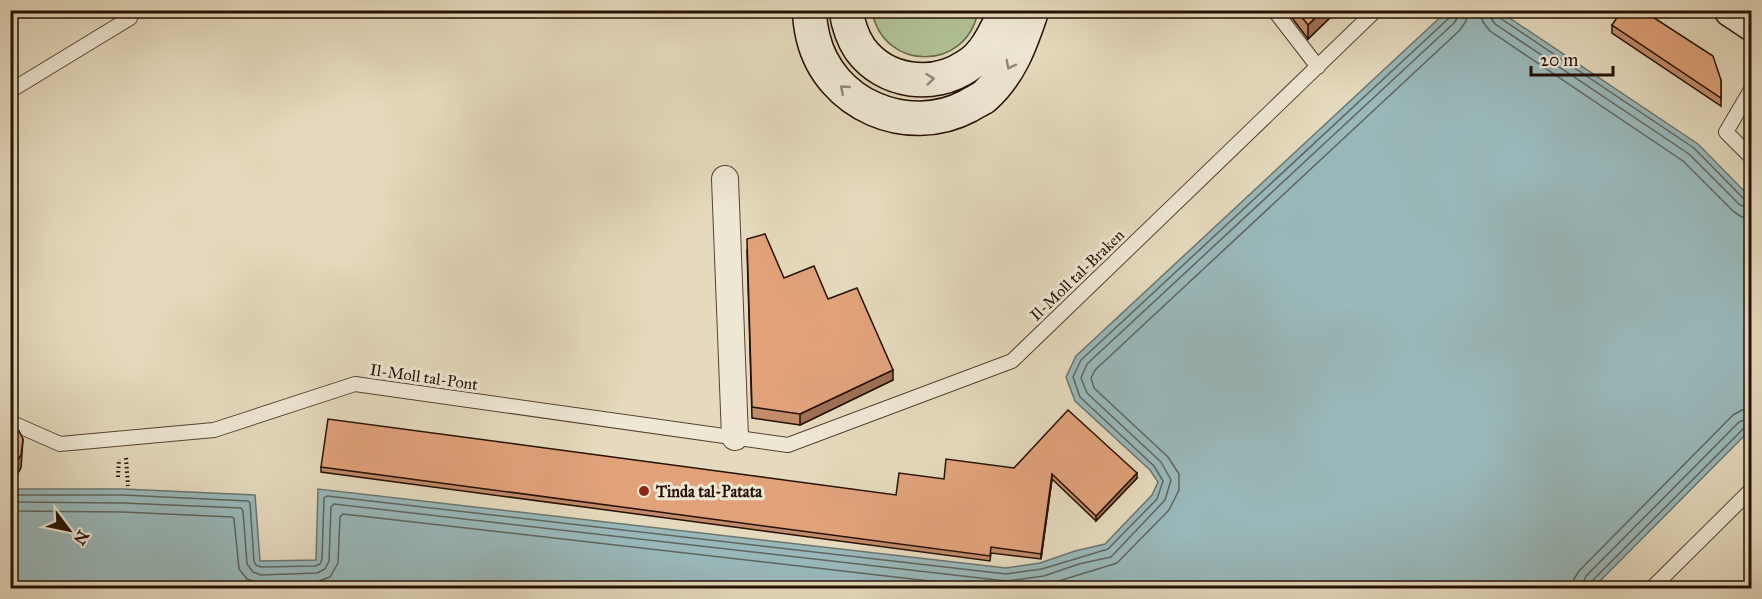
<svg xmlns="http://www.w3.org/2000/svg" width="1762" height="599" font-family="'IM FELL Great Primer',serif">
<style>
.green{fill:#b0c194;stroke:#6a684b;stroke-width:1.5}
.water{fill:#99b8ba;stroke:#6b7570;stroke-width:1.5}
.lines{fill:none;stroke-linecap:round;stroke-linejoin:round}
.shore{stroke:#5f645e;stroke-width:1.5}
.service-casing{stroke:#554231;stroke-width:16}
.minor-casing{stroke:#554231;stroke-width:28}
.secondary-casing{stroke:#251002;stroke-width:36}
.path{stroke:#251002;stroke-width:4;stroke-dasharray:1.5 3;stroke-linecap:butt}
.service{stroke:#eee7d4;stroke-width:14}
.minor{stroke:#eee7d4;stroke-width:26}
.secondary{stroke:#eee7d4;stroke-width:33}
.wall{fill:#c28b69;stroke:#251002;stroke-width:1.5}
.shaded-wall{fill:#9e7155;stroke:#251002;stroke-width:1.5}
.building{fill:#e1a27a;stroke:#251002;stroke-width:1.5}
.oneway{stroke:#948676}
.poi-dot{fill:#8f2418;stroke:#eee7d4;stroke-width:2}
.labels{text-anchor:middle;dominant-baseline:central;stroke-width:6;stroke-linejoin:round;paint-order:stroke}
.street-label{font-size:16px;fill:#251002;stroke:#eee7d4}
.poi-label{font-size:16px;font-weight:bold;fill:#251002;stroke:#eee7d4;text-anchor:start}
</style>
<rect width="100%" height="100%" fill="#e5dabd"/>
<filter id="stains"><feTurbulence type="fractalNoise" baseFrequency=".00333" numOctaves="4"/><feColorMatrix values="0 0 0 0 .2 0 0 0 0 .09 0 0 0 0 .02 0 0 0 .5 -.17"/></filter>
<radialGradient id="worn" r=".72"><stop offset=".6" stop-color="#630" stop-opacity="0"/><stop offset="1" stop-color="#630" stop-opacity=".3"/></radialGradient>
<!-- green -->
<path class="green" d="M872,11V10L978,11C967,72 883,72 872,11Z"/>
<!-- water -->
<path class="water" d="M1447,11H1499L1698,144L1751,198V429L1593,588H11V489H123L255,495L260,561L316,560L318,489L1006,568L1040,563L1075,551L1105,544L1152,495L1158,482L1150,470L1075,401L1066,377L1076,356Z"/>
<g class="lines">
<!-- shore -->
<path class="shore" d="M1480,10L1483,22L1490,31L1683,161L1734,212L1742,217L1752,218
M1489,10L1491,18L1495,24L1689,154L1740,205L1752,209
M1497,10L1500,18L1694,148L1745,200L1752,202
M10,495H123L248,501L250,503L254,561L256,565L261,567L315,566L320,564L322,559L324,498L327,496L1006,574L1042,569L1108,549L1157,499L1163,481L1154,466L1080,397L1073,377L1081,360L1449,18L1451,10
M10,502L123,503L241,508L243,511L247,564L253,572L261,575L317,573L325,569L329,561L331,507L334,504L1006,581L1044,576L1079,564L1111,557L1165,500L1171,480L1161,462L1087,393L1081,378L1087,364L1454,23L1458,17L1459,10
M10,511L123,512L232,517L234,519L239,569L247,579L262,584L316,582L330,577L338,563L340,517L343,514L991,588
M1021,588L1046,585L1117,563L1169,510L1179,490V474L1168,457L1094,388L1091,378L1095,370L1460,30L1466,21L1468,10
M1572,588L1574,579L1579,571L1733,415L1742,410L1752,408
M1581,588L1586,576L1739,422L1752,417
M1589,588L1591,582L1745,427L1752,425"/>
<defs>
<path id="service" d="M1274,10L1318,67
M1752,88L1726,132L1752,158
M10,91L130,18L133,10
M10,422L60,444L214,430L355,384L788,445L1012,361L1376,10
M1652,588L1752,489"/>
<path id="minor" d="M725,179L735,437"/>
<path id="secondary" d="M810,10C809,20 811,28 813,37C829,105 908,138 968,106C973,103 979,100 984,97C1010,74 1021,43 1032,10
M846,10C848,24 852,37 860,49C885,83 933,89 967,66C987,54 996,30 1006,10
M1731,10L1752,24"/>
</defs>
<!-- service casing -->
<use href="#service" class="service-casing"/>
<!-- minor casing -->
<use href="#minor" class="minor-casing"/>
<!-- secondary casing -->
<use href="#secondary" class="secondary-casing"/>
<!-- path -->
<path class="path" d="M126,458L128,486
M118,477L119,459"/>
<!-- service -->
<use href="#service" class="service"/>
<!-- minor -->
<use href="#minor" class="minor"/>
<!-- secondary -->
<use href="#secondary" class="secondary"/>
</g>
<!-- wall -->
<path class="wall" d="M1286,10H1338L1308,39Z
M1612,25L1721,80V106L1612,33Z
M747,250L784,278L828,299L893,380L800,425L752,418Z
M321,467L896,495L944,479L1014,468L1137,478L1096,521L1052,479L1041,559L991,553L990,561L321,472Z"/>
<!-- shaded-wall -->
<path class="shaded-wall" d="M1323,10H1338L1308,39V25Z
M893,370V380L800,425V414Z
M23,439L21,468L16,476L10,480V467Z
M1137,473V478L1096,521V516Z
M1052,474V479L1041,559V554Z"/>
<!-- building -->
<path class="building" d="M1296,10H1323L1308,25Z
M1622,10H1642L1713,56L1721,80V98L1612,25Z
M765,234L784,278L814,266L828,299L857,288L893,370L800,414L752,407L747,239Z
M1068,410L1137,473L1096,516L1052,474L1041,554L991,547L990,556L321,467L328,419L896,495L899,473L944,479L946,459L1014,468Z
M10,423L19,431L23,439L21,455L16,463L10,467Z"/>
<!-- one-way arrows -->
<defs><path id="oneway-chevron" d="M-2-3.5L2.5 0L-2 3.5" fill="none" stroke-width="1.6" stroke-linecap="round" stroke-linejoin="round" transform="scale(1.5)"/></defs>
<g class="oneway">
<use href="#oneway-chevron" transform="translate(1010 65) rotate(117)"/>
<use href="#oneway-chevron" transform="translate(930 79) rotate(-6)"/>
<use href="#oneway-chevron" transform="translate(844 89) rotate(-139)"/>
</g>
<!-- markers -->
<circle class="poi-dot" cx="644" cy="491" r="6"/>
<g class="labels">
<!-- street labels -->
<g class="street-label">
<text transform="translate(1077 275) rotate(-44)">Il-Moll tal-Braken</text>
<text transform="translate(424 377) rotate(8)">Il-Moll tal-Pont</text>
</g>
<!-- poi labels -->
<g class="poi-label">
<text x="656" y="491">Tinda tal-Patata</text>
</g>
</g>
<!-- margin -->
<rect width="1762" height="599" fill="none" stroke="#e5dabd" stroke-width="36"/>
<rect x="12" y="12" width="1738" height="575" fill="none" stroke="#251002" stroke-width="3"/>
<rect x="18" y="18" width="1726" height="563" fill="none" stroke="#251002" stroke-width="1.5"/>
<!-- north arrow -->
<g transform="translate(69 530) rotate(122)" stroke="#eee7d4" stroke-width="4.5" paint-order="stroke">
<path d="M0-4.5L10 22L0 15L-10 22Z" fill="#251002"/>
<text y="-9" font-size="16" font-weight="bold" text-anchor="middle" fill="#251002">N</text>
</g>
<!-- scale -->
<path d="M1531 66v9h82v-9" fill="none" stroke="#251002" stroke-width="3"/>
<text x="1540" y="66" font-size="18" fill="#251002" stroke="#eee7d4" stroke-width="4.5" paint-order="stroke">20 m</text>
<rect width="100%" height="100%" filter="url(#stains)"/>
<rect width="100%" height="100%" fill="url(#worn)"/>
</svg>
